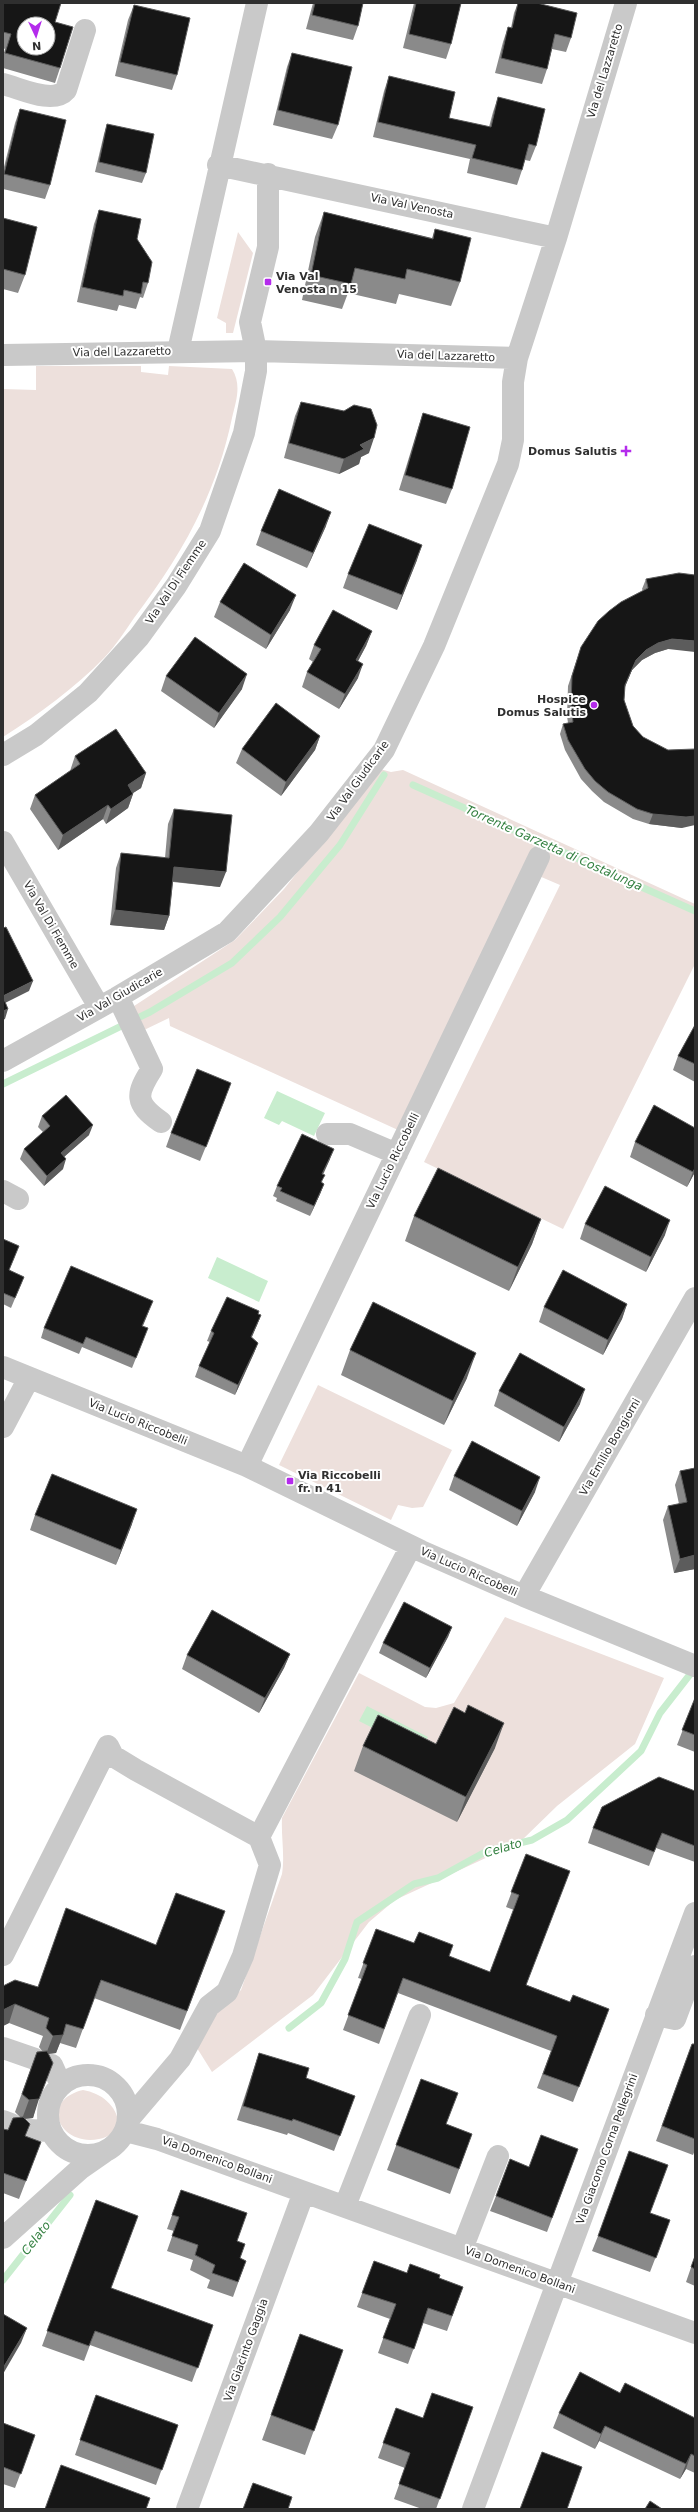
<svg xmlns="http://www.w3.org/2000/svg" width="698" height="2512" font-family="'DejaVu Sans',sans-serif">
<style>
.green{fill:#ede0dc}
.water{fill:#c8edce}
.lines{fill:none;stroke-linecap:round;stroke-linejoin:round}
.stream{stroke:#c8edce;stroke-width:7}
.minor{stroke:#c9c9c9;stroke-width:22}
.wall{fill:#8a8a8a}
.shaded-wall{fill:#5c5c5c}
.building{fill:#161616;stroke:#5c5c5c;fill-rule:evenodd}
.poi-dot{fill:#b42bec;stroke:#fff;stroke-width:1.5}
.labels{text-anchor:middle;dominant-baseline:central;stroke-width:4;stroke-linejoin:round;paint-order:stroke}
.street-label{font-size:11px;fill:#2f2f2f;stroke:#fff}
.poi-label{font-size:11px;font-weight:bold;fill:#2f2f2f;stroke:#fff;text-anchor:start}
.water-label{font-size:12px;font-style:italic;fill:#348041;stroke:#fff}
</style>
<rect width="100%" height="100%" fill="#fff"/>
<!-- green -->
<path class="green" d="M238,232L253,253L233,333H226V323L217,318Z
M36,366H141V372L168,375L169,366L232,369C242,385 236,401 232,418C216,495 181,556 134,618C125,631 116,645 105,657C75,688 39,714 3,737V389L36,390Z
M380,769L391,772L403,770L695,904V964L563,1229L424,1162L560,885L539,876L398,1130L170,1026L169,1018L142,1031L131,1008L235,940L284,889Z
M318,1385L452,1450L423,1507L412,1508L398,1505L391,1520L279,1465Z
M505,1617L664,1678L635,1744L557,1806L520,1842L395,1900L369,1922L313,1995L212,2072L197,2048L207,2021L241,1990L282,1874C285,1855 281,1837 282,1818L359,1673L425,1707L436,1708L454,1703Z
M83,2090C101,2093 117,2105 119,2125C115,2133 109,2137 99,2139C60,2147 38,2101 83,2090Z"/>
<!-- water -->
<path class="water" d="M277,1091L325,1113L314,1136L282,1121L279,1125L264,1118Z
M217,1257L268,1281L259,1302L208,1278Z
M367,1706L428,1737L420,1752L359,1721Z"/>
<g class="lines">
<!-- stream -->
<path class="stream" d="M413,785L695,911
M3,1084L150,1012L232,963L280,917L340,845L384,775
M289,2028L321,2003L345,1959L357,1922L414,1884L438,1878L487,1851L532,1840L567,1820L641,1751L660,1713L695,1668
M3,2280L70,2195"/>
<!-- minor -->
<path class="minor" d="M3,84C20,88 53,105 66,90L85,30
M218,165L556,238
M178,351L257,3
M3,355L256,351L517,358
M3,755L36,735L88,693L139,637L176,586L210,531L244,433L256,371V351L250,322L268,247V174
M3,842L99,1007
M118,997L152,1069C136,1094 134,1103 161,1122
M3,1061L118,997L227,932L319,833L384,750L434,646L508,464L513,440V382L517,358L556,238L626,3
M327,1134H350L397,1154
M3,1191L18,1199
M3,1367L247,1466L421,1551L524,1596L695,1666
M3,1427L29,1378
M247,1466L539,857
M524,1596L695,1298
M3,1955L108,1746L113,1756L136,1770L259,1837L411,1546
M656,2015L675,2019L695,1966
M3,2048L35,2059
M52,2065L61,2085
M48 2115a40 40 0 1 1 80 0a40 40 0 1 1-80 0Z
M129,2119L180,2059L209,2006L227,1992L243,1956L270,1865L259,1837
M3,2121L11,2124
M28,2130L51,2131
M126,2131L157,2139L695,2333
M345,2206L420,2015
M3,2238L80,2169L103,2153
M462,2249L498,2156
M187,2509L304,2192
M473,2509L695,1913"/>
</g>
<!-- wall -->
<path class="wall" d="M3,3L55,22L60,68L55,83L3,68V56L5,49L3,48Z
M313,3H363L358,26L353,40L306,29Z
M414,3H461L451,44L446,59L403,48Z
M518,3H537L571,38L566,52L552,49L547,69L542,84L495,73L503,42L508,27L511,28L514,13Z
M134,5L177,75L172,90L115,76L128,20Z
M292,53L338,125L332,139L273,125L287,67Z
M389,76L449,118L489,127L493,112L498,97L536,146L530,161L525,160L522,170L517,185L467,173L470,159L373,137L384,91Z
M20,109L50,185L45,199L3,189V171L15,123Z
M107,124L146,173L142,183L95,172L104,134Z
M99,210L137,239L148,283L143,298L140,297L136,309L119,305L117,311L77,302L94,224Z
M324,212L432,238L435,229L460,282L451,306L399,294L396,304L348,293L342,309L302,300L315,237Z
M3,218L25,275L18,293L3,289Z
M301,402L369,453L361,457L359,464L339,474L284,458L295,416Z
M423,413L452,489L446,504L399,490L418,428Z
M326,526L307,568L256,545L261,531Z
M417,560L397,610L343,588L348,574Z
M646,579L668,649L655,653L642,660L632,670L625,687L624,700L633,726L682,828L649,824L633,819L604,802L592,791L581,779L565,750L560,734L563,724L568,723L567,716L568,686L581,647L643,591L642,589Z
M220,602L290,610L266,649L214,617Z
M372,631L366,646L358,661V678L339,709L302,687L307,672L313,662L309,659L314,645Z
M166,676L242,689L214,728L161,691Z
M320,736L315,750L281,796L236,763L242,749Z
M75,756L146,773L141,788L133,793V794L128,808L106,824L103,819L58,850L30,809L35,795L70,771Z
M174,809L220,887L173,882L169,916L164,930L110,925L116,868L121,853L165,858L168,824Z
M695,1025V1082L673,1070L678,1056Z
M226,1097L200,1161L166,1147L171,1133Z
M42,1116L89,1135L64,1157L63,1169L44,1186L20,1159L24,1149L43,1132L38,1127Z
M635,1142L695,1172L687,1187L630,1157Z
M330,1159L323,1175L322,1183L324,1184L320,1194L310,1216L276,1201L277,1198L273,1196L277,1186Z
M414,1216L541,1219L532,1244L509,1291L405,1241Z
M585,1224L665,1235L646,1272L580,1239Z
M3,1239L15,1256L9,1270L24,1277L11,1308L3,1304Z
M627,1304L622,1319L603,1355L539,1322L544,1307Z
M149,1311L143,1326L144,1338L132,1368L82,1347L79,1354L41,1338L44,1328Z
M258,1314L261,1315L257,1325L252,1337L258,1343L254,1353L235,1395L195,1377L199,1366L210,1342L207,1341L211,1331Z
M350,1350L467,1378L444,1425L341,1375Z
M499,1391L580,1404L559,1442L494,1406Z
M695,1468V1569L674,1573L663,1520L668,1506L679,1504L675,1485L680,1471Z
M454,1476L535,1492L517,1526L449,1490Z
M35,1515L132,1524L116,1565L30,1530Z
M452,1627L448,1637L426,1678L379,1653L383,1643Z
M290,1654L284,1668L259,1713L182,1669L187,1655Z
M695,1698V1752L677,1745Z
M465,1713L495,1748L457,1822L354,1771L363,1746L436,1744Z
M695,1791V1862L656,1848L649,1866L588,1843L593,1828Z
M526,1854L527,1985L570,2002L609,2009L573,2102L537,2088L551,2051L398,1993L379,2044L343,2030L362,1979L358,1978L376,1929L490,1972L514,1910L506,1907Z
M219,1929L180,2030L94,1998L76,2048L60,2043L56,2053L49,2054L33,2118L25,2119L26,2136L41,2142L19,2199L3,2193V2129L8,2130L20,2117L15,2112L37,2052H43L39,2047L43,2036L9,2023L3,2026V1986L38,1987L156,1945Z
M692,2044H695V2150L693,2155L656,2141Z
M259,2053L306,2078L355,2096L334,2151L288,2133L287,2135L237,2120L254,2068Z
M421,2079L446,2124L472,2134L450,2194L387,2170Z
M578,2149L547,2232L490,2211L496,2196L529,2167Z
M181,2190L237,2241L240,2258L246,2261L233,2297L207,2288L210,2280L190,2270L193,2260L167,2251L174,2231L167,2229Z
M96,2200L111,2288L213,2325L192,2382L90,2345L84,2361L42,2346Z
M650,2213L670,2220L650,2272L592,2251L598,2236Z
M695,2256V2286L686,2282Z
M374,2261L407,2273L439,2278L463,2287L447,2331L423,2323L408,2364L378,2353L390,2319L357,2307Z
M300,2334L343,2350L305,2455L262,2440Z
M620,2393L695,2418V2473L686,2469L680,2479L599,2441L595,2449L553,2428L559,2413Z
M96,2395L178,2425L156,2485L75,2455Z
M473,2407L436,2509H422L394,2499L405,2468L378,2458L396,2408L422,2418Z
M3,2423L35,2435L15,2488L3,2484Z"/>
<!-- shaded-wall -->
<path class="shaded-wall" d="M374,438L369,453L361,457L359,464L339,474L344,459L360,445Z
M331,512L326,526L307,568L313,553Z
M422,545L417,560L397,610L402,595Z
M296,595L290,610L266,649L271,635Z
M372,631L366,646L351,674L356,660Z
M672,639L695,641V652L668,649L655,653L642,660L632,670L621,696L625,685L636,660L646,650L658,643Z
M363,664L358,678L339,709L345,694Z
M247,674L242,689L214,728L219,713Z
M320,736L315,750L281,796L286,782Z
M146,773L141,788L122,800L128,785Z
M133,794L128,808L106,824L111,809Z
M108,805L103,819L58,850L63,835Z
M653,814L695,816V825L682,828L649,824Z
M174,867L226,872L220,887L169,881Z
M115,910L169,916L164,930L110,925Z
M33,981L29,991L3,1004V996Z
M8,1009L5,1019L3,1020V1011Z
M93,1125L89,1135L57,1163L61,1153Z
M334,1149L330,1159L318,1184L322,1174Z
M66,1159L63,1169L44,1186L47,1176Z
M695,1168V1172L687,1187L693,1172Z
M324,1184L320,1194L310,1216L314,1206Z
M541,1219L532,1244L509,1291L518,1267Z
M670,1220L665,1235L646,1272L651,1257Z
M627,1304L622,1319L603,1355L608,1340Z
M261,1315L257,1325L247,1347L251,1337Z
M258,1343L254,1353L235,1395L238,1385Z
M476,1353L467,1378L444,1425L453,1401Z
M585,1389L580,1404L559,1442L564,1427Z
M540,1477L535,1492L517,1526L522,1511Z
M137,1509L132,1524L116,1565L121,1550Z
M695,1555V1569L674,1573L680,1559Z
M452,1627L448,1637L426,1678L430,1668Z
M290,1654L284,1668L259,1713L265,1698Z
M504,1723L495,1748L457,1822L466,1797Z
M15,2004L9,2023L3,2026V2010Z
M63,2035L56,2053L46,2054L53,2036Z
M39,2099L33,2118L22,2119L29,2100Z
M27,2328L21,2343L3,2374V2368Z
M605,2426L599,2441L595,2449L601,2434Z
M691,2454L686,2469L680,2479L686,2464Z"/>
<!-- building -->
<path class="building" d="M3,3H61L55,22L73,27L60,68L5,53L11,34L3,32ZM24,24H48V48H24Z
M315,3H363L358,26L312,15Z
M416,3H461L451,44L409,34Z
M518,3H537L577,13L571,38L555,34L547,69L501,58L508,27L512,28Z
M134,5L190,18L177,75L120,62Z
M292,53L352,67L338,125L278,110Z
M389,76L455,92L449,118L491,127L498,97L545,109L536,146L529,144L522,170L472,158L476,145L378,122Z
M20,109L66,120L50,185L4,174Z
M107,124L154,134L146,173L99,162Z
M99,210L141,219L137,239L152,262L148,283L143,282L141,294L124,290L123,296L82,287Z
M324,212L433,239L435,229L471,238L460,282L407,269L405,279L355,268L351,284L311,275Z
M3,218L37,227L25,275L3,269Z
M301,402L344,411L354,405L371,409L377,425L374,438L360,445L364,449L344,459L289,443Z
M423,413L470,427L452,489L405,475Z
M279,489L331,512L313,553L261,531Z
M369,524L422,545L402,595L348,574Z
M244,563L296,595L271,635L220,602Z
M679,573L695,575V641L672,639L658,643L646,650L636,660L625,685L624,700L633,726L643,737L668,750L695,749V816L686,817L653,814L637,809L608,792L595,781L585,769L568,740L563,724L573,722L571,706L572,676L581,647L598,621L609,611L621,602L648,588L646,579Z
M333,610L372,631L356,660L363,664L345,694L307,672L321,649L314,645Z
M195,637L247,674L219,713L166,676Z
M276,703L320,736L286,782L242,749Z
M116,729L146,773L128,785L133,794L111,809L108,805L63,835L35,795L80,764L75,756Z
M174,809L232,815L226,872L174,867L169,916L115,910L121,853L169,858Z
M6,927L33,981L3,996V928Z
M3,997L8,1009L3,1011Z
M695,1025V1064L678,1056Z
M197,1069L231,1083L206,1147L171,1133Z
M66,1095L93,1125L61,1153L66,1159L47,1176L24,1149L50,1126L42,1116Z
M654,1105L695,1128V1168L693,1172L635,1142Z
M302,1134L334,1149L322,1174L325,1175L321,1182L324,1184L314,1206L280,1191L282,1188L277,1186Z
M438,1168L541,1219L518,1267L414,1216Z
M605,1186L670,1220L651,1257L585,1224Z
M3,1239L19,1246L9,1270L24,1277L15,1298L3,1293Z
M71,1266L153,1301L142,1326L148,1328L136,1358L86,1337L83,1344L44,1328Z
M563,1270L627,1304L608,1340L544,1307Z
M227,1297L259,1311L258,1314L261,1315L251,1337L258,1343L238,1385L199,1366L214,1333L211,1331Z
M373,1302L476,1353L453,1401L350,1350Z
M520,1353L585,1389L564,1427L499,1391Z
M472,1441L540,1477L522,1511L454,1476Z
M695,1468V1555L680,1559L668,1506L687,1502L680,1471Z
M52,1474L137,1509L121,1550L35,1515Z
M404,1602L452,1627L430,1668L383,1643Z
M212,1610L290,1654L265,1698L187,1655Z
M695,1698V1735L682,1730Z
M468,1705L504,1723L466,1797L363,1746L378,1715L436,1744L454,1707L465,1713Z
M659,1777L695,1791V1846L662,1833L654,1852L593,1828L602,1807Z
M526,1854L570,1871L526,1985L570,2002L573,1995L609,2009L579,2087L543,2074L557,2036L403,1978L384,2029L348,2015L367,1965L363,1963L376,1929L414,1943L419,1932L453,1945L449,1956L490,1972L519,1895L511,1892Z
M176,1893L225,1911L187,2011L101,1980L83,2029L66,2024L63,2035L53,2036L46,2028L49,2018L15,2004L3,2010V1986L15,1980L38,1987L66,1908L156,1945Z
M692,2044H695V2139L662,2126Z
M47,2051L53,2063L39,2099L29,2100L22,2094L37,2052Z
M259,2053L309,2068L306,2078L355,2096L340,2136L293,2119L292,2121L243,2106Z
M421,2079L458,2093L446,2124L472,2134L459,2169L396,2145Z
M23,2117L30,2124L25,2136L41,2142L26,2181L3,2173V2129L8,2130L13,2118Z
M541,2135L578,2149L552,2218L496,2196L510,2159L529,2167Z
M629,2151L668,2165L650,2213L670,2220L656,2258L598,2236Z
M181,2190L247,2213L237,2241L245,2244L240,2258L246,2261L238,2282L212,2273L215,2265L195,2255L198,2245L172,2236L179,2217L172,2215Z
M96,2200L138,2216L111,2288L213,2325L198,2368L95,2331L89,2346L47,2331Z
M695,2256V2269L691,2267Z
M374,2261L407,2273L410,2264L440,2275L439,2278L463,2287L452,2316L428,2308L414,2349L383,2338L396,2304L362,2293Z
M3,2314L27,2328L3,2368Z
M300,2334L343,2350L314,2431L271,2415Z
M580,2372L620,2393L625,2383L695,2418V2456L691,2454L686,2464L605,2426L601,2434L559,2413Z
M432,2393L473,2407L440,2499L399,2484L410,2453L383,2443L396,2408L423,2418Z
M96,2395L178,2425L162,2470L80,2440Z
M3,2423L35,2435L21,2474L3,2467Z
M542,2452L582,2467L567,2509H520Z
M61,2465L150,2498L146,2509H45Z
M253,2483L292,2497L288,2509H243Z
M650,2501L662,2509H645Z"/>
<!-- markers -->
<g class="poi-dot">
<rect x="264" y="278" width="8" height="8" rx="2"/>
<path d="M624 445h4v4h4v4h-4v4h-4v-4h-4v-4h4z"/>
<circle cx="594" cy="705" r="4"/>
<rect x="286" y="1477" width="8" height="8" rx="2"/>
</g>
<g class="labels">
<!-- street labels -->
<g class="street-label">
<text transform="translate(605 71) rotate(-73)">Via del Lazzaretto</text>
<text transform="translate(412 206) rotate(12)">Via Val Venosta</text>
<text transform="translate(122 352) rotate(-1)">Via del Lazzaretto</text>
<text transform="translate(446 356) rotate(2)">Via del Lazzaretto</text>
<text transform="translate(176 582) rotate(-56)">Via Val Di Fiemme</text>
<text transform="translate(358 781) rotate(-54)">Via Val Giudicarie</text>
<text transform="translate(51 925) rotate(60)">Via Val Di Fiemme</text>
<text transform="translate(120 995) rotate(-30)">Via Val Giudicarie</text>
<text transform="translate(393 1161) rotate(-64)">Via Lucio Riccobelli</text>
<text transform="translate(138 1422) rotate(22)">Via Lucio Riccobelli</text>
<text transform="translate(610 1447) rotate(-60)">Via Emilio Bongiorni</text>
<text transform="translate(469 1572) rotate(24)">Via Lucio Riccobelli</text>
<text transform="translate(607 2149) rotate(-70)">Via Giacomo Corna Pellegrini</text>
<text transform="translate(217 2160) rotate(20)">Via Domenico Bollani</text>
<text transform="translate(520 2270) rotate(20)">Via Domenico Bollani</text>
<text transform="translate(246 2350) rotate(-70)">Via Giacinto Gaggia</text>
</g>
<!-- poi labels -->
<g class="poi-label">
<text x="276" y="276">Via Val<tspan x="276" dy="13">Venosta n 15</tspan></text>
<text x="617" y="451" text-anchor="end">Domus Salutis</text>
<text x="586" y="699" text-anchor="end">Hospice<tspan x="586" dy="13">Domus Salutis</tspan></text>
<text x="298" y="1475">Via Riccobelli<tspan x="298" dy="13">fr. n 41</tspan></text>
</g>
<!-- water labels -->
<g class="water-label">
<text transform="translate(554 848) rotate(24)">Torrente Garzetta di Costalunga</text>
<text transform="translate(503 1848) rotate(-16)">Celato</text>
<text transform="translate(36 2238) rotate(-52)">Celato</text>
</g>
</g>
<!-- border -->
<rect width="698" height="2512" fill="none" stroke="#2f2f2f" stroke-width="8"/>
<!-- north arrow -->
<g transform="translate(36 36) rotate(176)"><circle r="19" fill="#ffffff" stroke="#acacac"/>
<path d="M0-3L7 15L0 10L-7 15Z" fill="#b42bec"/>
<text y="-6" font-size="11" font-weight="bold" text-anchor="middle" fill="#2f2f2f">N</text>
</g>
</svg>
